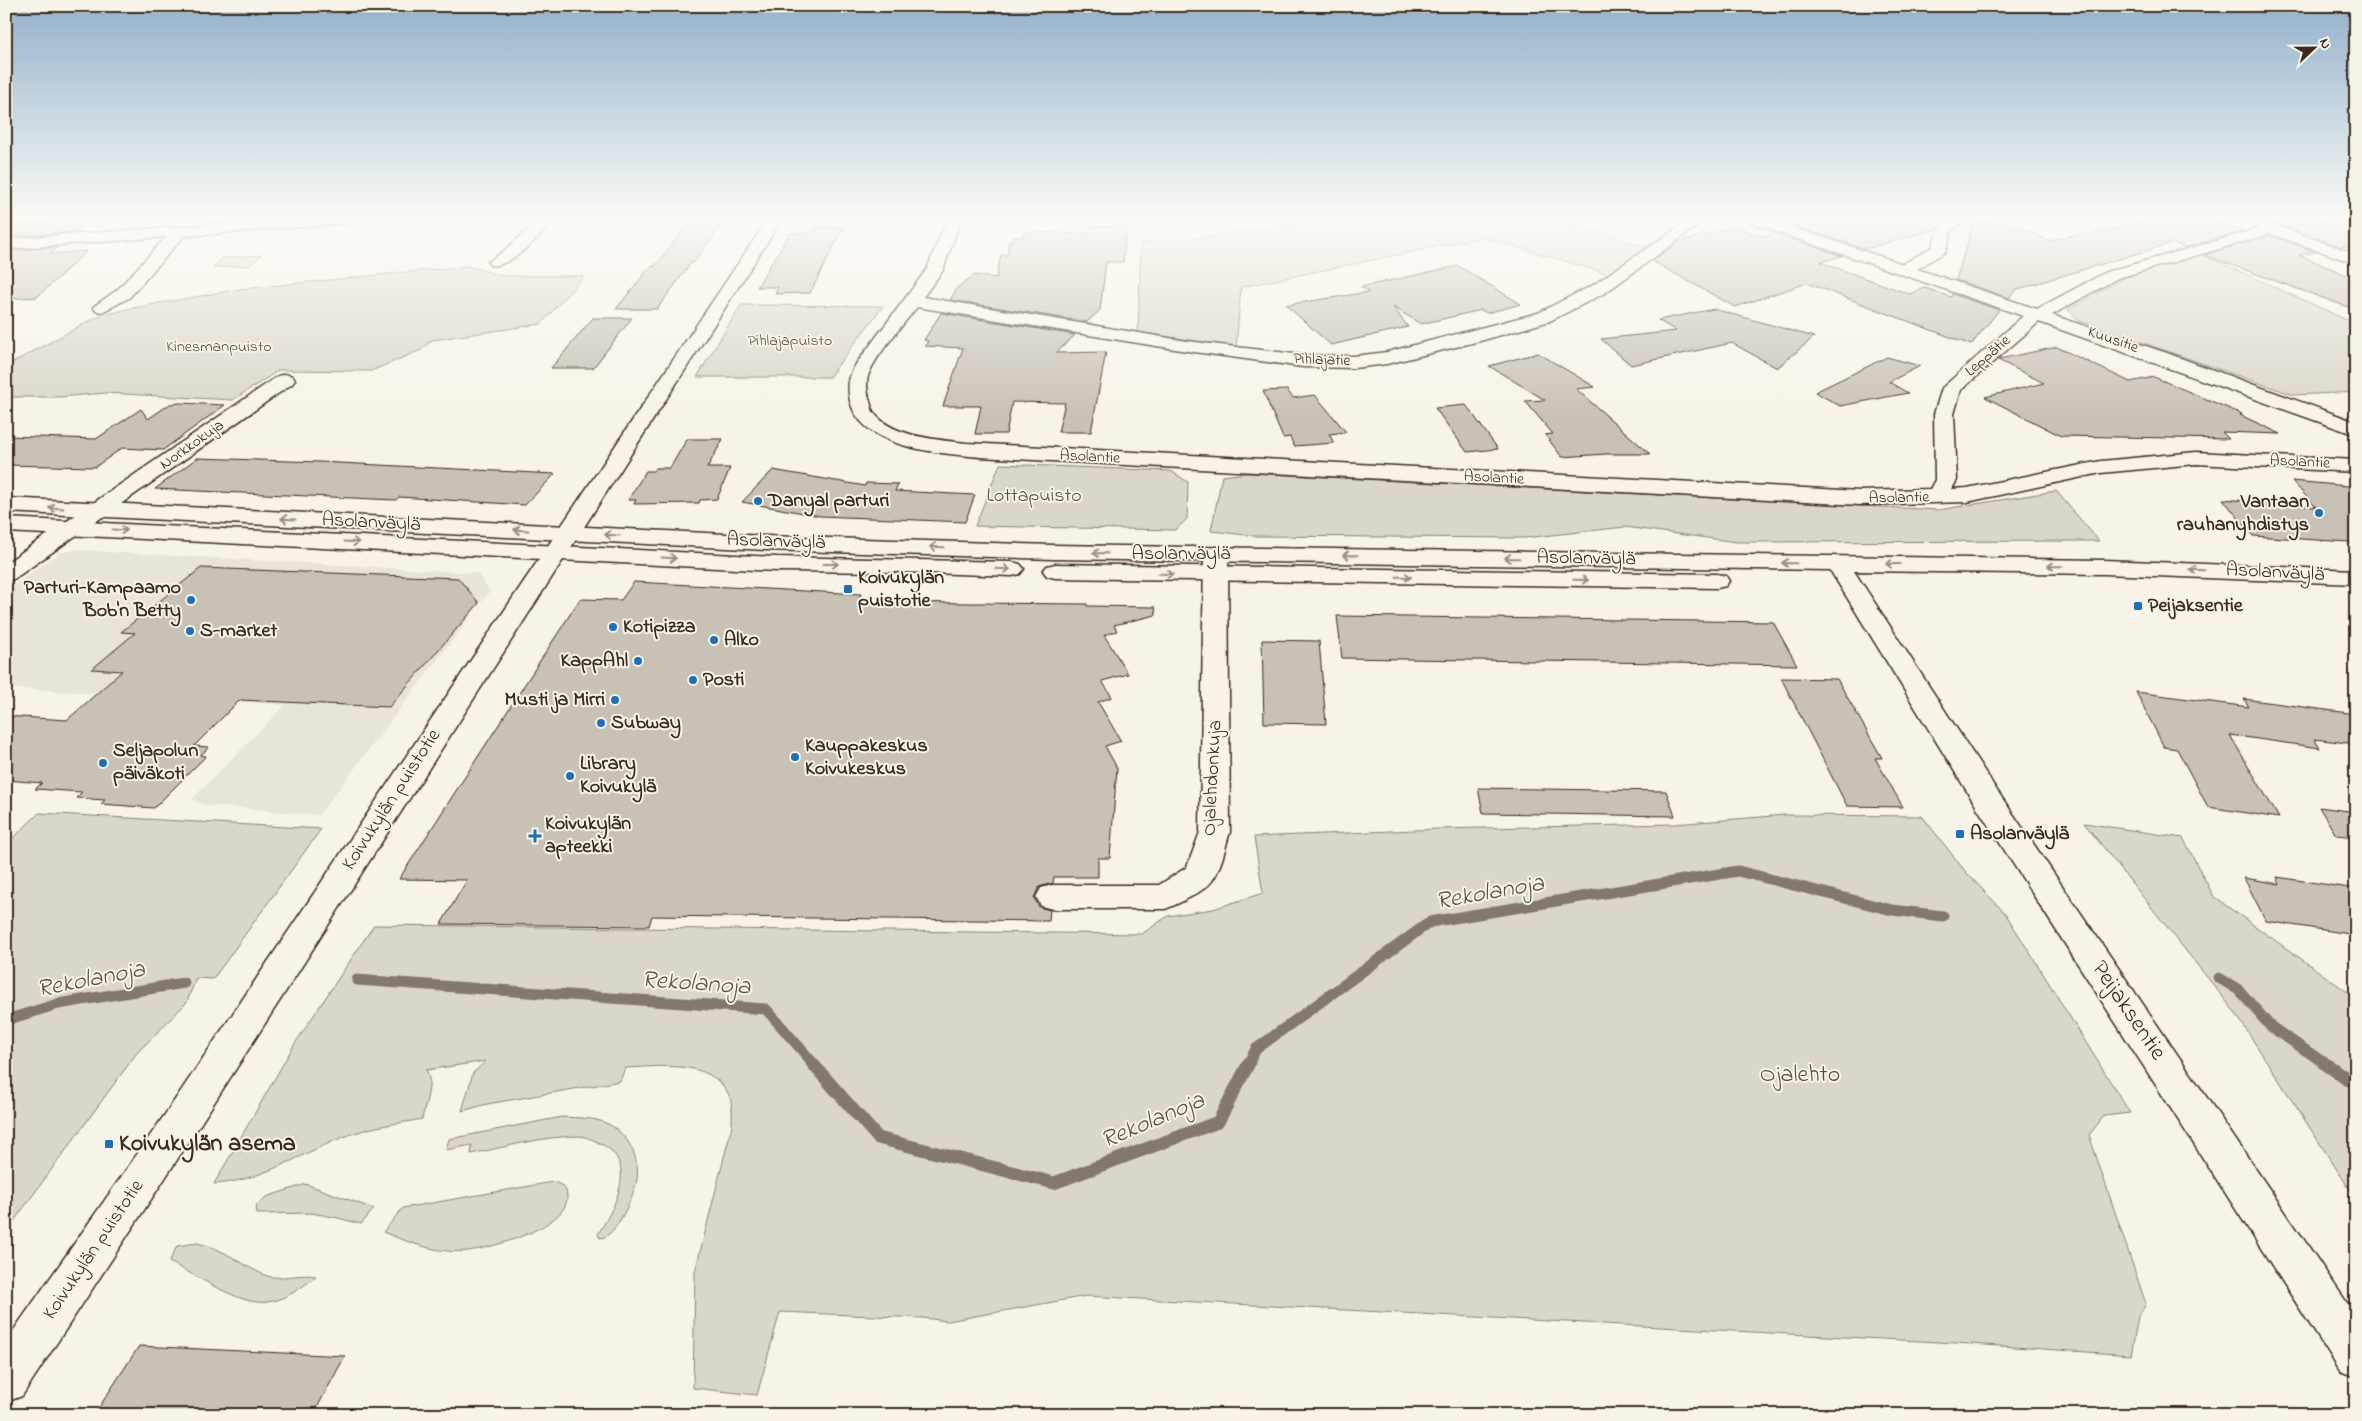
<svg xmlns="http://www.w3.org/2000/svg" width="2362" height="1421" font-family="'Indie Flower',sans-serif">
<style>
.built{fill:#e9e4d9}
.green{fill:#dbd6cb;stroke:#8b8074}
.lines{fill:none;stroke-linecap:round;stroke-linejoin:round}
.stream-far1{stroke:#84786c;stroke-width:11}
.stream{stroke:#84786c;stroke-width:13}
.building{fill:#c8c1b6;stroke:#3b2a1e}
.minor-casing{stroke:#3b2a1e;stroke-width:3}
.tertiary-casing{stroke:#3b2a1e;stroke-width:3}
.secondary-casing{stroke:#3b2a1e;stroke-width:3}
.minor{fill:#f7f3e8;fill-rule:evenodd}
.tertiary{fill:#f7f3e8;fill-rule:evenodd}
.secondary{fill:#f7f3e8;fill-rule:evenodd}
.oneway{stroke:#998e83}
.poi-dot{fill:#1f6fb2;stroke:#f7f3e8;stroke-width:2}
.labels{text-anchor:middle;dominant-baseline:central;stroke-width:4;stroke-linejoin:round;paint-order:stroke}
.far-street-label{font-size:16px;fill:#3b2a1e;stroke:#f7f3e8}
.far-park-label{font-size:16px;fill:#5b4c41;stroke:#f7f3e8}
.park-label{font-size:20px;fill:#5b4c41;stroke:#f7f3e8}
.poi-label{font-size:20px;font-weight:bold;fill:#3b2a1e;stroke:#f7f3e8;text-anchor:start}
.street-label{font-size:20px;fill:#3b2a1e;stroke:#f7f3e8}
.near-street-label{font-size:24px;fill:#3b2a1e;stroke:#f7f3e8}
.near-park-label{font-size:24px;fill:#5b4c41;stroke:#f7f3e8}
.near-poi-label{font-size:24px;font-weight:bold;fill:#3b2a1e;stroke:#f7f3e8;text-anchor:start}
.near-water-label{font-size:25px;font-style:italic;fill:#5f5145;stroke:#f7f3e8}
</style>
<rect width="100%" height="100%" fill="#f7f3e8"/>
<filter id="ink" filterUnits="userSpaceOnUse"><feTurbulence type="fractalNoise" baseFrequency=".02" numOctaves="2"/><feDisplacementMap in="SourceGraphic" scale="10" xChannelSelector="R" yChannelSelector="G"/><feConvolveMatrix kernelMatrix="1 2 1 2 8 2 1 2 1" color-interpolation-filters="sRGB"/></filter>
<g filter="url(#ink)">
<!-- built -->
<path class="built" d="M76,550L477,573L490,591L319,815L204,805L192,799L285,705L6,688V591L59,553Z"/>
<!-- green -->
<path class="green" d="M1326,219H1556L1647,247L1608,274L1484,237L1241,287L1236,347L1138,332L1141,243L1191,239Z
M2201,254L2356,324V392L2294,395L2080,321L2068,310L2129,275Z
M261,255L250,265L213,268L222,258Z
M468,266L502,276H584L541,324L432,340L421,350L371,371L279,370L233,400L105,393L59,397H6V366L95,318L127,309L240,289Z
M741,305L883,306L829,377H697Z
M1000,464L1171,471L1188,482L1187,519L1175,530L975,526Z
M1248,473L1938,510L2056,491L2099,541L1737,542L1625,527L1524,538L1255,536L1211,531L1222,476Z
M39,813L321,829L213,979L196,978L187,1002L136,1054L6,1232V845Z
M1785,815L1922,816L1965,871L2005,913L2130,1113L2104,1116L2089,1135L2146,1304L2138,1317L2131,1355L1956,1343L1086,1296L948,1321L923,1318L780,1312L757,1395L693,1388L695,1272L732,1126C732,1116 733,1104 729,1095C711,1058 658,1067 625,1068L620,1081L487,1104L462,1111L473,1073L486,1061L426,1070C434,1081 425,1105 422,1119C402,1123 381,1125 361,1131C311,1146 267,1181 214,1184L294,1045L374,925L1142,934L1168,916L1213,909L1263,893L1254,837L1438,829L1675,824Z
M2084,823L2183,838L2214,897L2356,998V1199L2234,1011Z
M562,1117C577,1118 594,1117 608,1124C627,1133 640,1157 637,1179C635,1193 616,1238 600,1238L598,1234C613,1210 638,1167 605,1146C597,1142 589,1137 580,1136C544,1136 506,1147 471,1154L472,1145L446,1150L449,1139Z
M553,1182C561,1184 567,1187 567,1197C568,1227 492,1248 468,1251C438,1254 410,1243 383,1232L403,1208Z
M306,1184L374,1209L361,1224L334,1217L311,1213L257,1214L256,1206L266,1197Z
M197,1243C225,1248 242,1266 267,1276C278,1280 302,1273 316,1276C302,1288 278,1305 257,1302C233,1300 192,1273 169,1262L177,1246Z"/>
<g class="lines">
<!-- stream-far1 -->
<path class="stream-far1" d="M2219,978L2239,990L2270,1026L2326,1064
M357,980L766,1009L814,1064
M6,1020L58,1004L184,983
M1248,1064L1256,1049L1430,922L1738,871L1892,910L1943,916"/>
<!-- stream -->
<path class="stream" d="M812,1063L878,1138L1054,1183L1218,1122L1249,1063
M2324,1063L2356,1084"/>
</g>
<!-- building -->
<path class="building" d="M91,219L75,232L6,237V225Z
M1815,219H1946V220L1937,229L1865,249L1794,226Z
M2152,219H2207L2245,231L2184,248L2172,243L2015,290L2009,298L1956,280L1973,224L1991,222L1997,225L2010,223L2049,241L2083,233L2089,235Z
M2335,219L2356,222V244L2341,247L2285,227Z
M687,226H721L693,263H691L657,309H616L651,266H655Z
M1091,226L1126,227L1123,262H1106L1100,310L1087,322L950,300L957,288L974,275L996,278L1001,255H1007L1009,241H1012L1013,237H1022L1023,232L1088,234Z
M815,227H844L810,293L775,294L778,287H757L790,233H812Z
M1733,227L1763,236L1774,233L1842,256L1820,262L1909,294L1925,288L1951,297L1952,294L1999,310L1971,345L1807,283L1735,307L1652,261L1677,243Z
M2269,235L2316,252L2299,255L2356,279V310L2204,255Z
M58,247L50,254L87,251L37,297L6,299V251Z
M1458,266L1521,304L1487,313L1481,310L1421,324L1393,307L1408,327L1331,345L1286,305L1369,292L1361,287Z
M1714,309L1814,337L1777,368L1732,343L1631,365L1601,339L1676,331L1658,320Z
M941,313L1075,335L1056,353L1106,352L1091,432H1058L1065,403L1012,402L1006,434H975L981,406H943L963,348L925,346L928,341L924,340Z
M593,318H632L593,368H551Z
M2057,347L2130,382L2154,377L2242,414L2240,415L2281,434L2222,432L2229,439L2061,436L1985,397L2044,383L1998,360L1999,359Z
M1538,353L1595,387L1576,389L1650,454H1606L1562,457L1545,435L1553,434L1525,401L1545,400L1489,366Z
M1887,357L1920,366L1889,382L1908,393L1840,406L1815,392Z
M1287,390L1293,398L1315,395L1346,432L1329,434L1334,443L1294,446L1290,437L1283,438L1263,391Z
M179,403L225,405L163,450L122,448L95,467L6,465V436L96,439L141,409L148,419L170,404Z
M1466,405L1498,449L1467,452L1435,408Z
M687,439H723L707,468H730L717,499L700,500L699,503L634,504L636,500H628L646,471H653L656,468H670Z
M197,458L320,462L555,474L525,505L399,497L396,500L155,489Z
M773,470L865,486L866,483L898,484L895,491L975,495L965,522L820,516L742,502Z
M2292,481L2348,486L2356,494V550L2349,542L2253,536L2223,499L2316,507Z
M201,568L458,578L479,603L389,707L240,700L194,746L209,747L201,755L206,756L154,808L101,804L105,800L76,798L82,792L35,789L42,783L6,780V716L67,720L122,671L92,669L135,633L121,632Z
M634,582L861,594L858,602L1087,604V606L1155,607L1156,615L1114,625L1117,631L1104,635L1128,674L1102,681L1112,697L1098,702L1121,741L1105,746L1117,768L1110,858H1098V877H1054L1053,883L1039,887L1034,898L1039,907L1050,910L1049,921L652,916L649,926L441,924L467,880L399,879L580,599L621,600Z
M1337,616L1773,622L1797,665L1342,658Z
M1262,640L1319,641L1326,724L1264,723Z
M1781,678L1837,679L1882,758H1875L1903,807L1847,806Z
M2136,692L2249,707L2244,699L2356,714V744L2314,739L2320,748L2230,735L2279,818L2208,807L2177,749L2164,747Z
M1478,788L1666,791L1675,816L1483,813Z
M2319,807L2356,812V837L2336,835Z
M2277,877L2356,889V935L2266,921L2244,878L2280,884Z
M139,1346L345,1356L313,1415H94Z"/>
<g class="lines">
<defs>
<path id="minor" d="M291,219H358L351,223L184,236L129,298L102,312L96,311L93,307L117,290L166,237L6,249V239Z
M539,219H554C544,233 508,270 490,265L488,262L504,251Z
M947,219H961L943,270L923,297L1187,341L1303,355L1354,356L1387,352L1538,313L1593,285L1690,219H1707L1605,293L1550,321L1480,341L1387,364L1354,368L1303,367L1187,351L917,307C903,325 875,356 868,376C866,384 867,391 869,398C871,403 871,409 874,413C892,437 940,440 967,443L1860,491L1930,489L1935,480L1934,414L1942,388L2023,316L1749,222L1747,219H1768L1903,264L1932,247C1939,223 1941,219 1967,219L1952,230L1945,252L1917,269L2037,309L2106,272L2254,230L2259,226L2254,219H2269L2272,224L2356,254V264L2269,233L2264,236L2118,278L2052,315L2164,352L2356,422V435L2039,322L1961,390L1954,414L1957,480L1952,489L1967,488L2101,461L2196,452L2356,460V472L2196,464L2101,473L1967,502L1860,505L980,457C939,453 862,449 850,401C847,386 848,377 856,364L927,269Z
M285,374L292,376L295,380L292,384L14,579L6,581V563L278,376Z
M1216,547L1224,549L1228,554L1230,832C1225,847 1222,867 1212,881C1205,891 1177,905 1165,909H1052L1041,906L1036,897L1041,888L1052,885H1159L1187,867L1200,832L1204,554L1208,549Z"/>
<path id="tertiary" d="M768,219H782L194,1134L22,1396L6,1402V1341L168,1110Z"/>
<path id="secondary" d="M6,498L766,536L1053,545L2104,560L2356,570V584L2104,574L1854,571L1998,792L2356,1316V1377L2340,1371L1976,806L1830,570L1053,559L766,550L6,512Z
M6,518L777,557L1012,562L1020,564L1024,569L1020,574L1012,576L902,572L777,571L6,532Z
M1055,564L1717,574L1726,576L1729,581L1726,586L1717,588L1055,578L1047,576L1043,571L1047,566Z"/>
</defs>
<!-- minor casing -->
<use href="#minor" class="minor-casing"/>
<!-- tertiary casing -->
<use href="#tertiary" class="tertiary-casing"/>
<!-- secondary casing -->
<use href="#secondary" class="secondary-casing"/>
<!-- minor -->
<use href="#minor" class="minor"/>
<!-- tertiary -->
<use href="#tertiary" class="tertiary"/>
<!-- secondary -->
<use href="#secondary" class="secondary"/>
</g>
<!-- one-way arrows -->
<defs><path id="oneway-shaft" d="M-6 0H5M1.5-3L5.5 0L1.5 3" fill="none" stroke-width="1.6" stroke-linecap="round" stroke-linejoin="round" transform="scale(1.25)"/></defs>
<g class="oneway">
<use href="#oneway-shaft" transform="translate(56 508) rotate(-177)"/>
<use href="#oneway-shaft" transform="translate(288 519) rotate(-177)"/>
<use href="#oneway-shaft" transform="translate(120 530) rotate(3)"/>
<use href="#oneway-shaft" transform="translate(521 530) rotate(-177)"/>
<use href="#oneway-shaft" transform="translate(612 535) rotate(-177)"/>
<use href="#oneway-shaft" transform="translate(352 542) rotate(3)"/>
<use href="#oneway-shaft" transform="translate(937 547) rotate(-178)"/>
<use href="#oneway-shaft" transform="translate(1100 553) rotate(-179)"/>
<use href="#oneway-shaft" transform="translate(1350 555) rotate(-179)"/>
<use href="#oneway-shaft" transform="translate(669 558) rotate(3)"/>
<use href="#oneway-shaft" transform="translate(1512 558) rotate(-179)"/>
<use href="#oneway-shaft" transform="translate(1789 563) rotate(-179)"/>
<use href="#oneway-shaft" transform="translate(831 564)"/>
<use href="#oneway-shaft" transform="translate(1893 564) rotate(-180)"/>
<use href="#oneway-shaft" transform="translate(2055 566) rotate(-179)"/>
<use href="#oneway-shaft" transform="translate(1003 569) rotate(2)"/>
<use href="#oneway-shaft" transform="translate(2197 570) rotate(-178)"/>
<use href="#oneway-shaft" transform="translate(1166 574) rotate(1)"/>
<use href="#oneway-shaft" transform="translate(1404 577) rotate(1)"/>
<use href="#oneway-shaft" transform="translate(1581 580) rotate(1)"/>
</g>
</g>
<!-- sky -->
<linearGradient id="sky" x2="0" y2="1"><stop stop-color="#93b1cb"/><stop offset="0.52" stop-color="#fbfaf5"/><stop offset="1" stop-color="#fbfaf5" stop-opacity="0"/></linearGradient>
<rect width="2362" height="418" fill="url(#sky)"/>
<!-- markers -->
<g class="poi-dot">
<circle cx="758" cy="501" r="5"/>
<circle cx="2319" cy="513" r="5"/>
<rect x="843" y="584" width="10" height="10" rx="2.5"/>
<circle cx="191" cy="600" r="5"/>
<rect x="2133" y="601" width="10" height="10" rx="2.5"/>
<circle cx="613" cy="627" r="5"/>
<circle cx="190" cy="631" r="5"/>
<circle cx="714" cy="640" r="5"/>
<circle cx="638" cy="661" r="5"/>
<circle cx="693" cy="680" r="5"/>
<circle cx="615" cy="700" r="5"/>
<circle cx="601" cy="723" r="5"/>
<circle cx="795" cy="757" r="5"/>
<circle cx="103" cy="763" r="5"/>
<circle cx="570" cy="776" r="5"/>
<rect x="1955" y="829" width="10" height="10" rx="2.5"/>
<path d="M532.5 828.5h5v5h5v5h-5v5h-5v-5h-5v-5h5z"/>
<rect x="104" y="1139" width="10" height="10" rx="2.5"/>
</g>
<g class="labels">
<!-- far-street labels -->
<g class="far-street-label">
<text transform="translate(2113 340) rotate(19)">Kuusitie</text>
<text transform="translate(1988 356) rotate(-41)">Leppätie</text>
<text transform="translate(1322 360) rotate(2)">Pihlajatie</text>
<text transform="translate(192 445) rotate(-35)">Norkkokuja</text>
<text transform="translate(1090 457) rotate(3)">Asolantie</text>
<text transform="translate(2300 462) rotate(3)">Asolantie</text>
<text transform="translate(1494 478) rotate(3)">Asolantie</text>
<text transform="translate(1899 498) rotate(-1)">Asolantie</text>
</g>
<!-- far-park labels -->
<g class="far-park-label">
<text x="790" y="341">Pihlajapuisto</text>
<text x="219" y="347">Kinesmanpuisto</text>
</g>
<!-- park labels -->
<g class="park-label">
<text x="1034" y="496">Lottapuisto</text>
</g>
<!-- poi labels -->
<g class="poi-label">
<text x="768" y="501">Danyal parturi</text>
<text x="2309" y="502" text-anchor="end">Vantaan<tspan x="2309" dy="23">rauhanyhdistys</tspan></text>
<text x="858" y="578">Koivukylän<tspan x="858" dy="23">puistotie</tspan></text>
<text x="181" y="588" text-anchor="end">Parturi-Kampaamo<tspan x="181" dy="23">Bob'n Betty</tspan></text>
<text x="2148" y="606">Peijaksentie</text>
<text x="623" y="627">Kotipizza</text>
<text x="200" y="631">S-market</text>
<text x="724" y="640">Alko</text>
<text x="628" y="661" text-anchor="end">KappAhl</text>
<text x="703" y="680">Posti</text>
<text x="605" y="700" text-anchor="end">Musti ja Mirri</text>
<text x="611" y="723">Subway</text>
<text x="805" y="746">Kauppakeskus<tspan x="805" dy="23">Koivukeskus</tspan></text>
<text x="113" y="751">Seljapolun<tspan x="113" dy="23">päiväkoti</tspan></text>
<text x="580" y="764">Library<tspan x="580" dy="23">Koivukylä</tspan></text>
<text x="545" y="824">Koivukylän<tspan x="545" dy="23">apteekki</tspan></text>
<text x="1970" y="834">Asolanväylä</text>
</g>
<!-- street labels -->
<g class="street-label">
<text transform="translate(371 523) rotate(3)">Asolanväylä</text>
<text transform="translate(776 542) rotate(2)">Asolanväylä</text>
<text x="1181" y="554">Asolanväylä</text>
<text transform="translate(1586 559) rotate(1)">Asolanväylä</text>
<text transform="translate(2275 573) rotate(3)">Asolanväylä</text>
<text transform="translate(1213 778) rotate(-87)">Ojalehdonkuja</text>
<text transform="translate(392 800) rotate(-57)">Koivukylän puistotie</text>
<text transform="translate(94 1250) rotate(-56)">Koivukylän puistotie</text>
</g>
<!-- near-street labels -->
<g class="near-street-label">
<text transform="translate(2128 1011) rotate(56)">Peijaksentie</text>
</g>
<!-- near-park labels -->
<g class="near-park-label">
<text x="1800" y="1075">Ojalehto</text>
</g>
<!-- near-poi labels -->
<g class="near-poi-label">
<text x="119" y="1144">Koivukylän asema</text>
</g>
<!-- near-water labels -->
<g class="near-water-label">
<text transform="translate(1490 893) rotate(-10)">Rekolanoja</text>
<text transform="translate(91 980) rotate(-11)">Rekolanoja</text>
<text transform="translate(696 984) rotate(4)">Rekolanoja</text>
<text transform="translate(1153 1121) rotate(-23)">Rekolanoja</text>
</g>
</g>
<!-- margin -->
<rect width="2362" height="1421" fill="none" stroke="#f7f3e8" stroke-width="25"/>
<rect x="12" y="12" width="2337" height="1396" fill="none" stroke="#3b2a1e" stroke-width="2" filter="url(#ink)"/>
<!-- north arrow -->
<g transform="translate(2314 48) rotate(68)" stroke="#f7f3e8" stroke-width="4" paint-order="stroke">
<path d="M0-4L9 19L0 12L-9 19Z" fill="#3b2a1e"/>
<text y="-8" font-size="14" font-weight="bold" text-anchor="middle" fill="#3b2a1e">N</text>
</g>
</svg>
